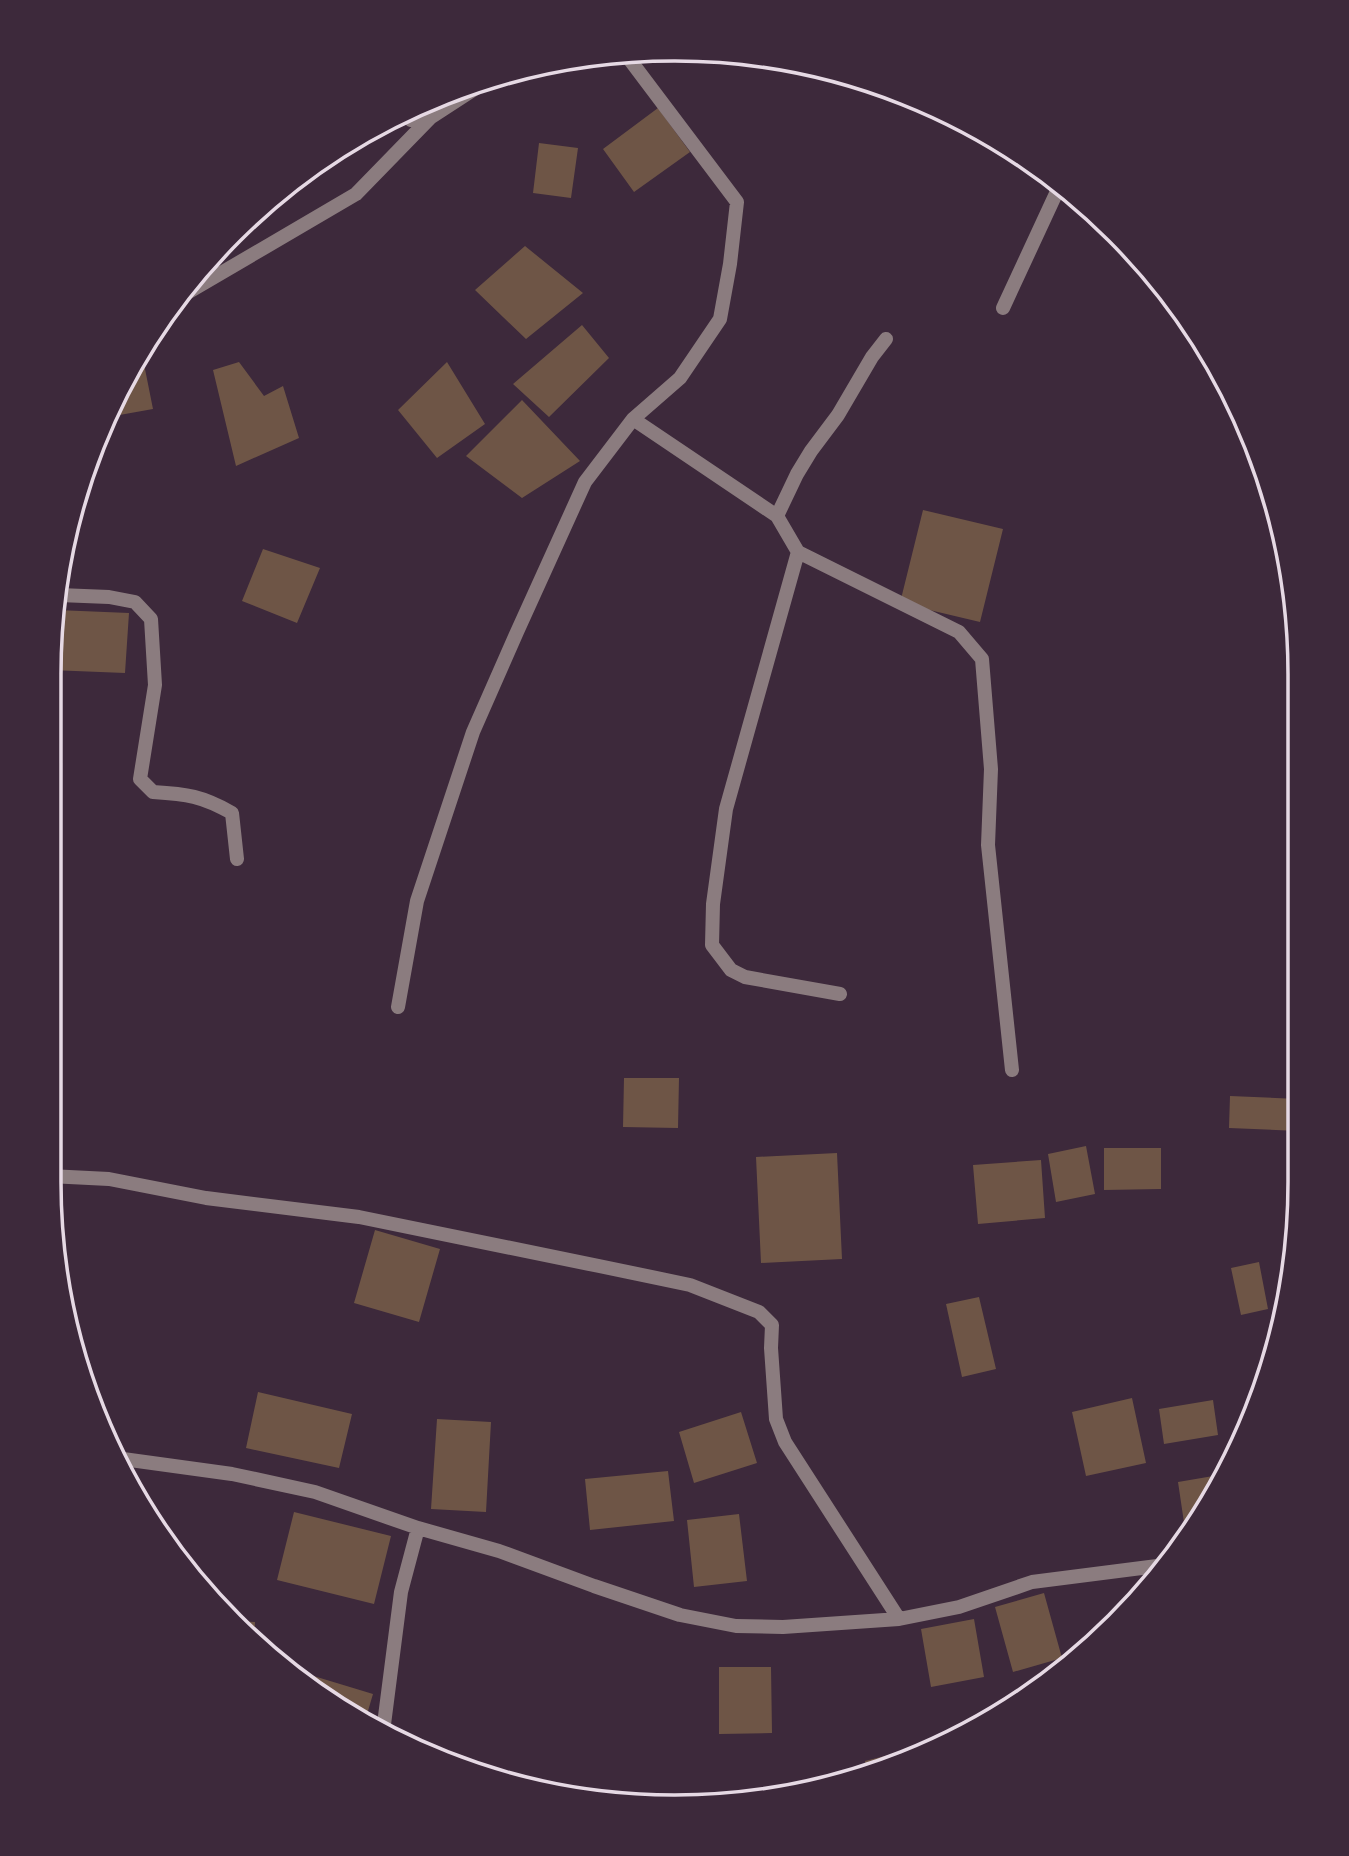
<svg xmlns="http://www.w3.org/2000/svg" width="1349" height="1856" font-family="'Titillium Web',sans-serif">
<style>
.building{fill:#6e5546}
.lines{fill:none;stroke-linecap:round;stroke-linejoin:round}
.minor{stroke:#8b7c7f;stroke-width:14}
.rim{fill:none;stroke:#e6d9e4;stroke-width:3.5}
</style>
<rect width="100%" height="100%" fill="#3d293b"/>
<!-- building -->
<path class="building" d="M658,108L690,152L634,192L603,149Z
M539,143L578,148L571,198L533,193Z
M525,246L583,293L526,339L475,290Z
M582,325L609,358L549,417L513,384Z
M142,354L153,409L114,416Z
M239,362L264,396L283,386L299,438L236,466L213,370Z
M447,362L485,424L437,458L398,410Z
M522,400L580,461L522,498L466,456Z
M923,510L1003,529L980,622L900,603Z
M263,549L320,568L297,623L242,601Z
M57,610L129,613L125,673L50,670Z
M624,1078H679L678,1128L623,1127Z
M1230,1096L1298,1099V1131L1229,1128Z
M1086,1146L1095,1194L1056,1202L1048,1154Z
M1104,1148H1161V1189L1104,1190Z
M837,1153L842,1259L761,1263L756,1157Z
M1041,1160L1045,1218L978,1224L973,1165Z
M375,1230L440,1249L419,1322L354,1303Z
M1259,1262L1268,1309L1241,1315L1231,1268Z
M979,1297L996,1369L962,1377L946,1304Z
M258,1392L352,1414L339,1468L246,1448Z
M1132,1398L1146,1463L1086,1476L1072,1412Z
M1213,1400L1218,1435L1164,1444L1159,1409Z
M741,1412L757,1463L694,1483L679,1432Z
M437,1419L491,1422L486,1512L431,1509Z
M668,1471L674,1521L590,1530L585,1479Z
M1225,1474L1216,1494L1186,1536L1178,1482Z
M294,1512L391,1536L374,1604L277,1580Z
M739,1514L747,1581L694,1587L687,1520Z
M1044,1593L1062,1658L1013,1672L995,1607Z
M974,1619L984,1677L931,1687L921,1629Z
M235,1621L255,1622L254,1643L247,1635Z
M719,1667H771L772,1733L719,1734Z
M307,1674L373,1694L365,1721L305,1681Z
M937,1743L938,1745L913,1760L867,1772L865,1761Z"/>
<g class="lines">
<!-- minor -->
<path class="minor" d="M411,120L437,105
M187,293L356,194L430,118L490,79
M1003,308L1060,185
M633,419L777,516L798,552L726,809L713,904L712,945L731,970L745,977L840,994
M777,516L797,474L811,451L838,415L872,357L886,339
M798,552L959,632L982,659L991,769L988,845L1012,1070
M59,595L109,597L135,602L151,619L155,685L140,779L153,792C187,794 202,796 232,813L237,859
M398,1007L417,901L473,732L517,632L585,482L633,419L680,378L720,319L730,264L737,202L624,52
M49,1176L109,1179L206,1198L359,1217L599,1266L690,1285L759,1312L772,1325L771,1348L776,1419L785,1442L899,1619
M123,1459L232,1474L315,1492L418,1528L499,1551L594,1586L680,1615L736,1626L783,1627L899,1619L959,1607L1032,1582L1165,1565
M383,1732L401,1592L418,1528"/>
</g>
<!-- crop -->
<path d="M0 0H1349V1856H0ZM674 61H675A613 613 0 0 1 1288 674V1182A613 613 0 0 1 675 1795H674A613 613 0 0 1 61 1182V674A613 613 0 0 1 674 61Z" fill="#3d293b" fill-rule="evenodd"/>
<path class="rim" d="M674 61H675A613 613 0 0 1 1288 674V1182A613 613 0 0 1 675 1795H674A613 613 0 0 1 61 1182V674A613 613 0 0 1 674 61Z"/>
</svg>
